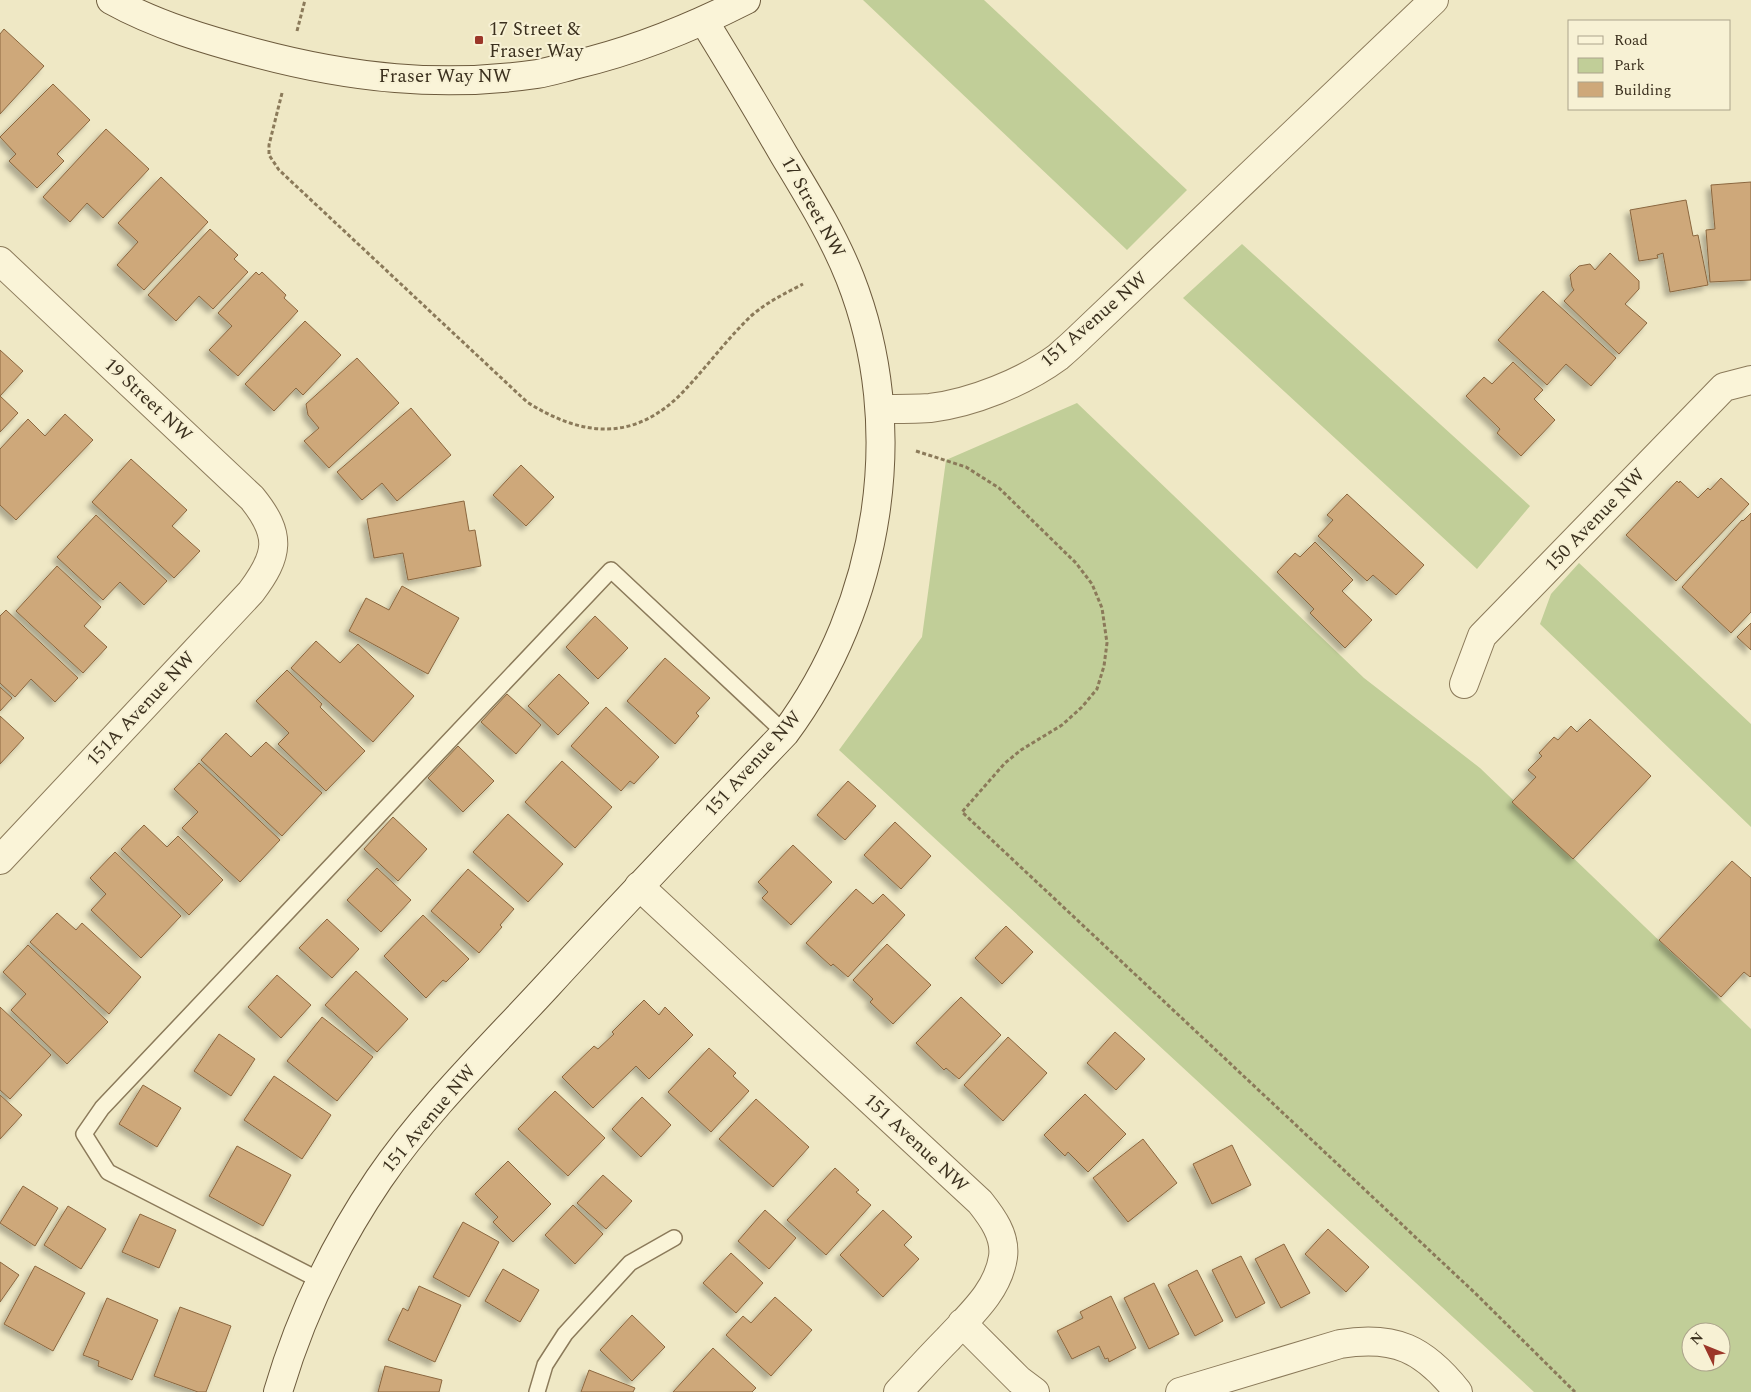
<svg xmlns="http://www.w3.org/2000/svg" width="1751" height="1392" font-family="Spectral,serif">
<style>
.green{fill:#c1ce98;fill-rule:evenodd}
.building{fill:#cea87a;stroke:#8b673f;filter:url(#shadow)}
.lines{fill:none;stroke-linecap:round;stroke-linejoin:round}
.lane-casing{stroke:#8b7a5a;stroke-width:18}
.street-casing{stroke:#8b7a5a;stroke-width:30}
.secondary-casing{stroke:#6d5b3d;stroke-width:30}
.path{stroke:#8b7a5a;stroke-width:3;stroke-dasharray:4 2.5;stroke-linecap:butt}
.lane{stroke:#faf4d8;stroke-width:15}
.street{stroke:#faf4d8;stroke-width:28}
.secondary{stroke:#faf4d8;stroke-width:28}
.poi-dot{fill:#9b3628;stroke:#f7f1d4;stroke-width:2}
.labels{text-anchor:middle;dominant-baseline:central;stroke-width:4;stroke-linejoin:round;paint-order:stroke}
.poi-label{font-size:19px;fill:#3b301e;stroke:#f7f1d4;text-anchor:start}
.street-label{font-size:19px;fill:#3b301e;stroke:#f7f1d4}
</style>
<defs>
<filter id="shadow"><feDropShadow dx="-4.5" dy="4.5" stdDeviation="2.5" flood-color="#0004"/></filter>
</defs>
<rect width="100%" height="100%" fill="#efe8c5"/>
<!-- green -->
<path class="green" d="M863,0H984L1187,190L1127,250Z
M1242,244L1530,506L1477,569L1183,298Z
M1077,403L1364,678L1480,768L1751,1029V1392H1534L839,750L922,637L946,460ZM1691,1332H1721V1362H1691Z
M1579,563L1751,724V827L1540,624L1551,594Z"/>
<!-- building -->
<path class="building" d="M4,29L44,66L0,114V34Z
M53,84L90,120L57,154L64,161L37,188L9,161L16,154L0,137Z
M106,129L149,169L103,218L87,203L70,222L43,197Z
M161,177L208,222L144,290L117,265L138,242L118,223Z
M1751,182V280L1710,282L1706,230L1715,229L1711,185Z
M1686,200L1693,236L1698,235L1708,285L1670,292L1663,253L1657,255L1658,258L1639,261L1630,210Z
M210,229L238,255L234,259L248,272L213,309L199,296L176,321L148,295Z
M1610,253L1639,281V289L1625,304L1647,323L1619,354L1564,301L1574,290L1572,287L1570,275L1579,266L1590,264L1595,270Z
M256,272L259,275L262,272L286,295L284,298L298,311L238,376L209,350L232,326L218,313Z
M1543,291L1616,358L1591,386L1566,364L1547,385L1498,340Z
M305,321L341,355L303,395L296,388L274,411L245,384Z
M0,350L23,371L0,396Z
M357,358L399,403L329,468L304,441L319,428L308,415L306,404Z
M1513,362L1543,390L1534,399L1555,420L1521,456L1497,433L1500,429L1466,396L1484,377L1492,384Z
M0,396L18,413L0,432Z
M411,408L451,455L397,501L382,483L362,500L337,472Z
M65,414L93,440L16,520L0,505V449L28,419L45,436Z
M131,459L187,510L172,526L200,551L174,578L92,502Z
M521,465L554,497L526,526L493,495Z
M1721,478L1749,504L1676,581L1626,535L1677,481L1679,483L1680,481L1698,498L1708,488L1710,490Z
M1347,494L1424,565L1396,595L1373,575L1367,581L1318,536L1333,520L1327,515Z
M464,501L469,531L475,530L481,566L408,580L403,553L374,558L367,519Z
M1751,513V612L1731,633L1682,587L1742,520L1743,521Z
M96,515L167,581L144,605L120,582L103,600L57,557Z
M1315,542L1353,580L1342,591L1372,620L1345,648L1310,613L1314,609L1277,572L1295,553L1300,557Z
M57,566L101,607L84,626L107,647L83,673L16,611Z
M402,586L459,618L428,674L349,631L366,598L389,610Z
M6,610L78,678L55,702L31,679L15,697L0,683V616Z
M595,616L628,648L598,679L566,647Z
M1751,623V650L1737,637Z
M316,641L340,663L358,644L414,696L373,742L291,668Z
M665,658L710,698L696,713L699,716L675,744L627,701Z
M287,670L322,704L320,707L365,751L326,791L278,744L289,733L256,701Z
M559,674L589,703L558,735L528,706Z
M0,687L12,698L0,711Z
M507,694L541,725L516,754L481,722Z
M606,707L659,757L634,784L630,781L621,791L571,746Z
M0,716L24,738L0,764Z
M1590,719L1651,776L1573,859L1512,802L1536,777L1528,770L1542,756L1539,753L1554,737L1558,740L1571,726L1577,732Z
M226,733L251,757L266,742L322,793L282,836L201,760Z
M458,746L494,781L463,812L428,778Z
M562,761L612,807L575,848L525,802Z
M199,763L280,840L240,882L182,828L198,812L174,789Z
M848,781L876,806L845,840L817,815Z
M508,814L563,864L528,902L473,852Z
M393,817L427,849L398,881L364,849Z
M895,822L931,856L901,889L864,855Z
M144,825L167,847L178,836L223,880L189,915L121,849Z
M793,845L832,882L791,925L762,898L768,892L758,882Z
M115,852L181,916L141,958L91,910L106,894L90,878Z
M1732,861L1751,878V976L1750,977L1744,972L1721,997L1659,940Z
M377,868L411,900L381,932L347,900Z
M468,869L514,909L500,925L502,927L479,953L431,911Z
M856,889L873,904L883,894L905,915L848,977L833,964L831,966L806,943Z
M57,913L76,930L82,923L141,977L109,1014L30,942Z
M423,915L469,959L446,982L443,980L426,998L384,956Z
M327,919L359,949L332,978L299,948Z
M1006,926L1033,952L1002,984L975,958Z
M887,944L931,985L893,1024L870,1002L873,999L853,980Z
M28,945L108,1022L67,1064L11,1010L26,994L3,972Z
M356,971L408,1019L377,1052L325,1005Z
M277,975L311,1005L281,1038L248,1007Z
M961,997L1001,1035L959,1079L946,1068L944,1070L916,1043Z
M644,1000L659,1015L665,1007L693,1035L649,1079L636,1066L593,1108L562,1077L594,1046L598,1049L614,1034L612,1032Z
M0,1007L51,1055L10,1099L0,1090Z
M322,1017L373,1057L337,1101L287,1061Z
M1115,1032L1145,1059L1116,1090L1087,1063Z
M219,1034L255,1059L231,1096L194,1071Z
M1008,1037L1047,1073L1003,1121L964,1085Z
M709,1048L736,1073L733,1076L749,1091L711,1132L668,1092Z
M274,1076L331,1115L302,1159L244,1120Z
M143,1085L181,1108L157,1147L119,1124Z
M555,1091L605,1138L568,1176L518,1129Z
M1085,1094L1126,1134L1088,1172L1068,1152L1065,1156L1044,1135Z
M0,1095L22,1115L0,1139Z
M642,1097L671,1125L641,1157L612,1129Z
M756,1099L809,1147L773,1187L719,1139Z
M1143,1139L1177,1183L1128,1222L1093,1178Z
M1232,1145L1251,1185L1212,1204L1193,1164Z
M237,1146L291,1175L263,1226L209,1196Z
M508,1161L551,1204L513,1242L493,1222L498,1217L475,1194Z
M835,1168L859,1190L856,1192L871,1205L826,1255L787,1220Z
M603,1175L632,1201L606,1229L577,1203Z
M23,1186L58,1208L35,1246L0,1223Z
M573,1205L603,1234L575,1264L545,1235Z
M68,1206L106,1229L81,1269L44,1245Z
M765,1210L796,1238L769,1269L738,1241Z
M883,1210L912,1237L904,1245L919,1259L883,1297L840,1255Z
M140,1214L176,1230L159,1268L122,1252Z
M463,1222L499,1242L469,1297L433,1277Z
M1328,1229L1369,1267L1346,1292L1305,1254Z
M1284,1244L1310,1293L1281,1308L1255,1259Z
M731,1253L763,1283L736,1313L703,1283Z
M1241,1256L1265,1303L1236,1318L1212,1270Z
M0,1262L19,1275L0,1302Z
M35,1266L85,1293L53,1351L4,1324Z
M503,1269L539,1290L520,1322L485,1301Z
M1197,1270L1223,1321L1195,1336L1168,1285Z
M1154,1283L1179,1334L1149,1349L1124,1298Z
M419,1286L461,1305L435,1362L388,1340L403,1308L408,1311Z
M1111,1296L1136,1348L1109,1362L1108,1358L1105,1359L1099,1346L1072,1359L1057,1331L1083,1318L1080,1312Z
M775,1297L812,1330L771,1376L726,1335L743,1316L751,1323Z
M107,1298L158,1320L132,1380L98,1366L99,1361L83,1355Z
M180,1307L231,1326L206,1392H198L154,1376Z
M632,1315L665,1347L632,1381L600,1350Z
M713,1348L756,1388L752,1392H673Z
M385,1366L442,1380L439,1392H378Z
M589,1370L635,1388L633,1392H581Z"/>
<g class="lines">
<defs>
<path id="lane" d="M321,1281L108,1172L84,1134L102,1108L611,570L785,733
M537,1392L545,1365L565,1334L630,1263L674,1238"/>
<path id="street" d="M0,261L252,498C282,535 279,555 251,592L0,860
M880,409C897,409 913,409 930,408C972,403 1024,382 1058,357C1066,350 1074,343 1081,336L1434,0
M1464,684L1482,636L1724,387L1751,380
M639,886L980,1202C992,1217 1006,1236 1003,1257C998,1291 970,1315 948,1339C931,1356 915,1374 898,1392
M962,1323L1019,1380L1035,1392
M1180,1392L1340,1344C1395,1335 1424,1349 1458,1392"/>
<path id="secondary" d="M111,0C156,25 207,40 256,53C350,78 441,88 537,74C549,72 562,68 574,65C634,51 691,28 746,0
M278,1392C300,1317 335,1244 379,1179C427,1109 490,1048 548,985C626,900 705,817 785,733C880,605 909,428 850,278C833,235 808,195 784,155C758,110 731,65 704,21"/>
</defs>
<!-- lane casing -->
<use href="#lane" class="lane-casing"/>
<!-- street casing -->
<use href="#street" class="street-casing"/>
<!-- secondary casing -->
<use href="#secondary" class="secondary-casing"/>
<!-- path -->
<path class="path" d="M297,31L305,0
M282,93L269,145V155L279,170L527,402C582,437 634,442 682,393C706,368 726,340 751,316C767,302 784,294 803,284
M916,451L966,467L999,488L1076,563L1092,584L1102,608L1107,643L1104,666L1097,689L1082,707L1062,725L1021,750L1005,763L962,812L1475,1293L1575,1392"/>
<!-- lane -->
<use href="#lane" class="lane"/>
<!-- street -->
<use href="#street" class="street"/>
<!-- secondary -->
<use href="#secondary" class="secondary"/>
</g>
<!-- markers -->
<rect class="poi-dot" x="474" y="35" width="10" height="10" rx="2.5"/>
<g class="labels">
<!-- poi labels -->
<g class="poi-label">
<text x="489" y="29">17 Street &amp;<tspan x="489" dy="22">Fraser Way</tspan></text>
</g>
<!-- street labels -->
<g class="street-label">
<text x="445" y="76">Fraser Way NW</text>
<text transform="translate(813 207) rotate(61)">17 Street NW</text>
<text transform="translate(1094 320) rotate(-41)">151 Avenue NW</text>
<text transform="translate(148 400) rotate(43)">19 Street NW</text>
<text transform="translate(1595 520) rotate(-46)">150 Avenue NW</text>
<text transform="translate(141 709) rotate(-47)">151A Avenue NW</text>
<text transform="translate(753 764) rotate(-48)">151 Avenue NW</text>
<text transform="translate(429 1119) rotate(-50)">151 Avenue NW</text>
<text transform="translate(916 1143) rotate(43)">151 Avenue NW</text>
</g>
</g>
<!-- legend -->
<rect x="1568" y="20" width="162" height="90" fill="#f7f1d4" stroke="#aca48b"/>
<rect x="1578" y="36" width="25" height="8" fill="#faf4d8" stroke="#aca48b"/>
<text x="1614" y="45" font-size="15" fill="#3b301e">Road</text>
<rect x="1578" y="58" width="25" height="15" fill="#c1ce98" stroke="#aca48b"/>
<text x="1614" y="70" font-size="15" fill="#3b301e">Park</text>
<rect x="1578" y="82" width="25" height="15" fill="#cea87a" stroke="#aca48b"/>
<text x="1614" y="95" font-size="15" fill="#3b301e">Building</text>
<!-- north arrow -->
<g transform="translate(1706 1347) rotate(313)"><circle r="24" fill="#f7f1d4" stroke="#aca48b"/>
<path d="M0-4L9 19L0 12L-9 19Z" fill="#9b3628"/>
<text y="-8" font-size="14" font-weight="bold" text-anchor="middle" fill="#3b301e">N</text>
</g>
</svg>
